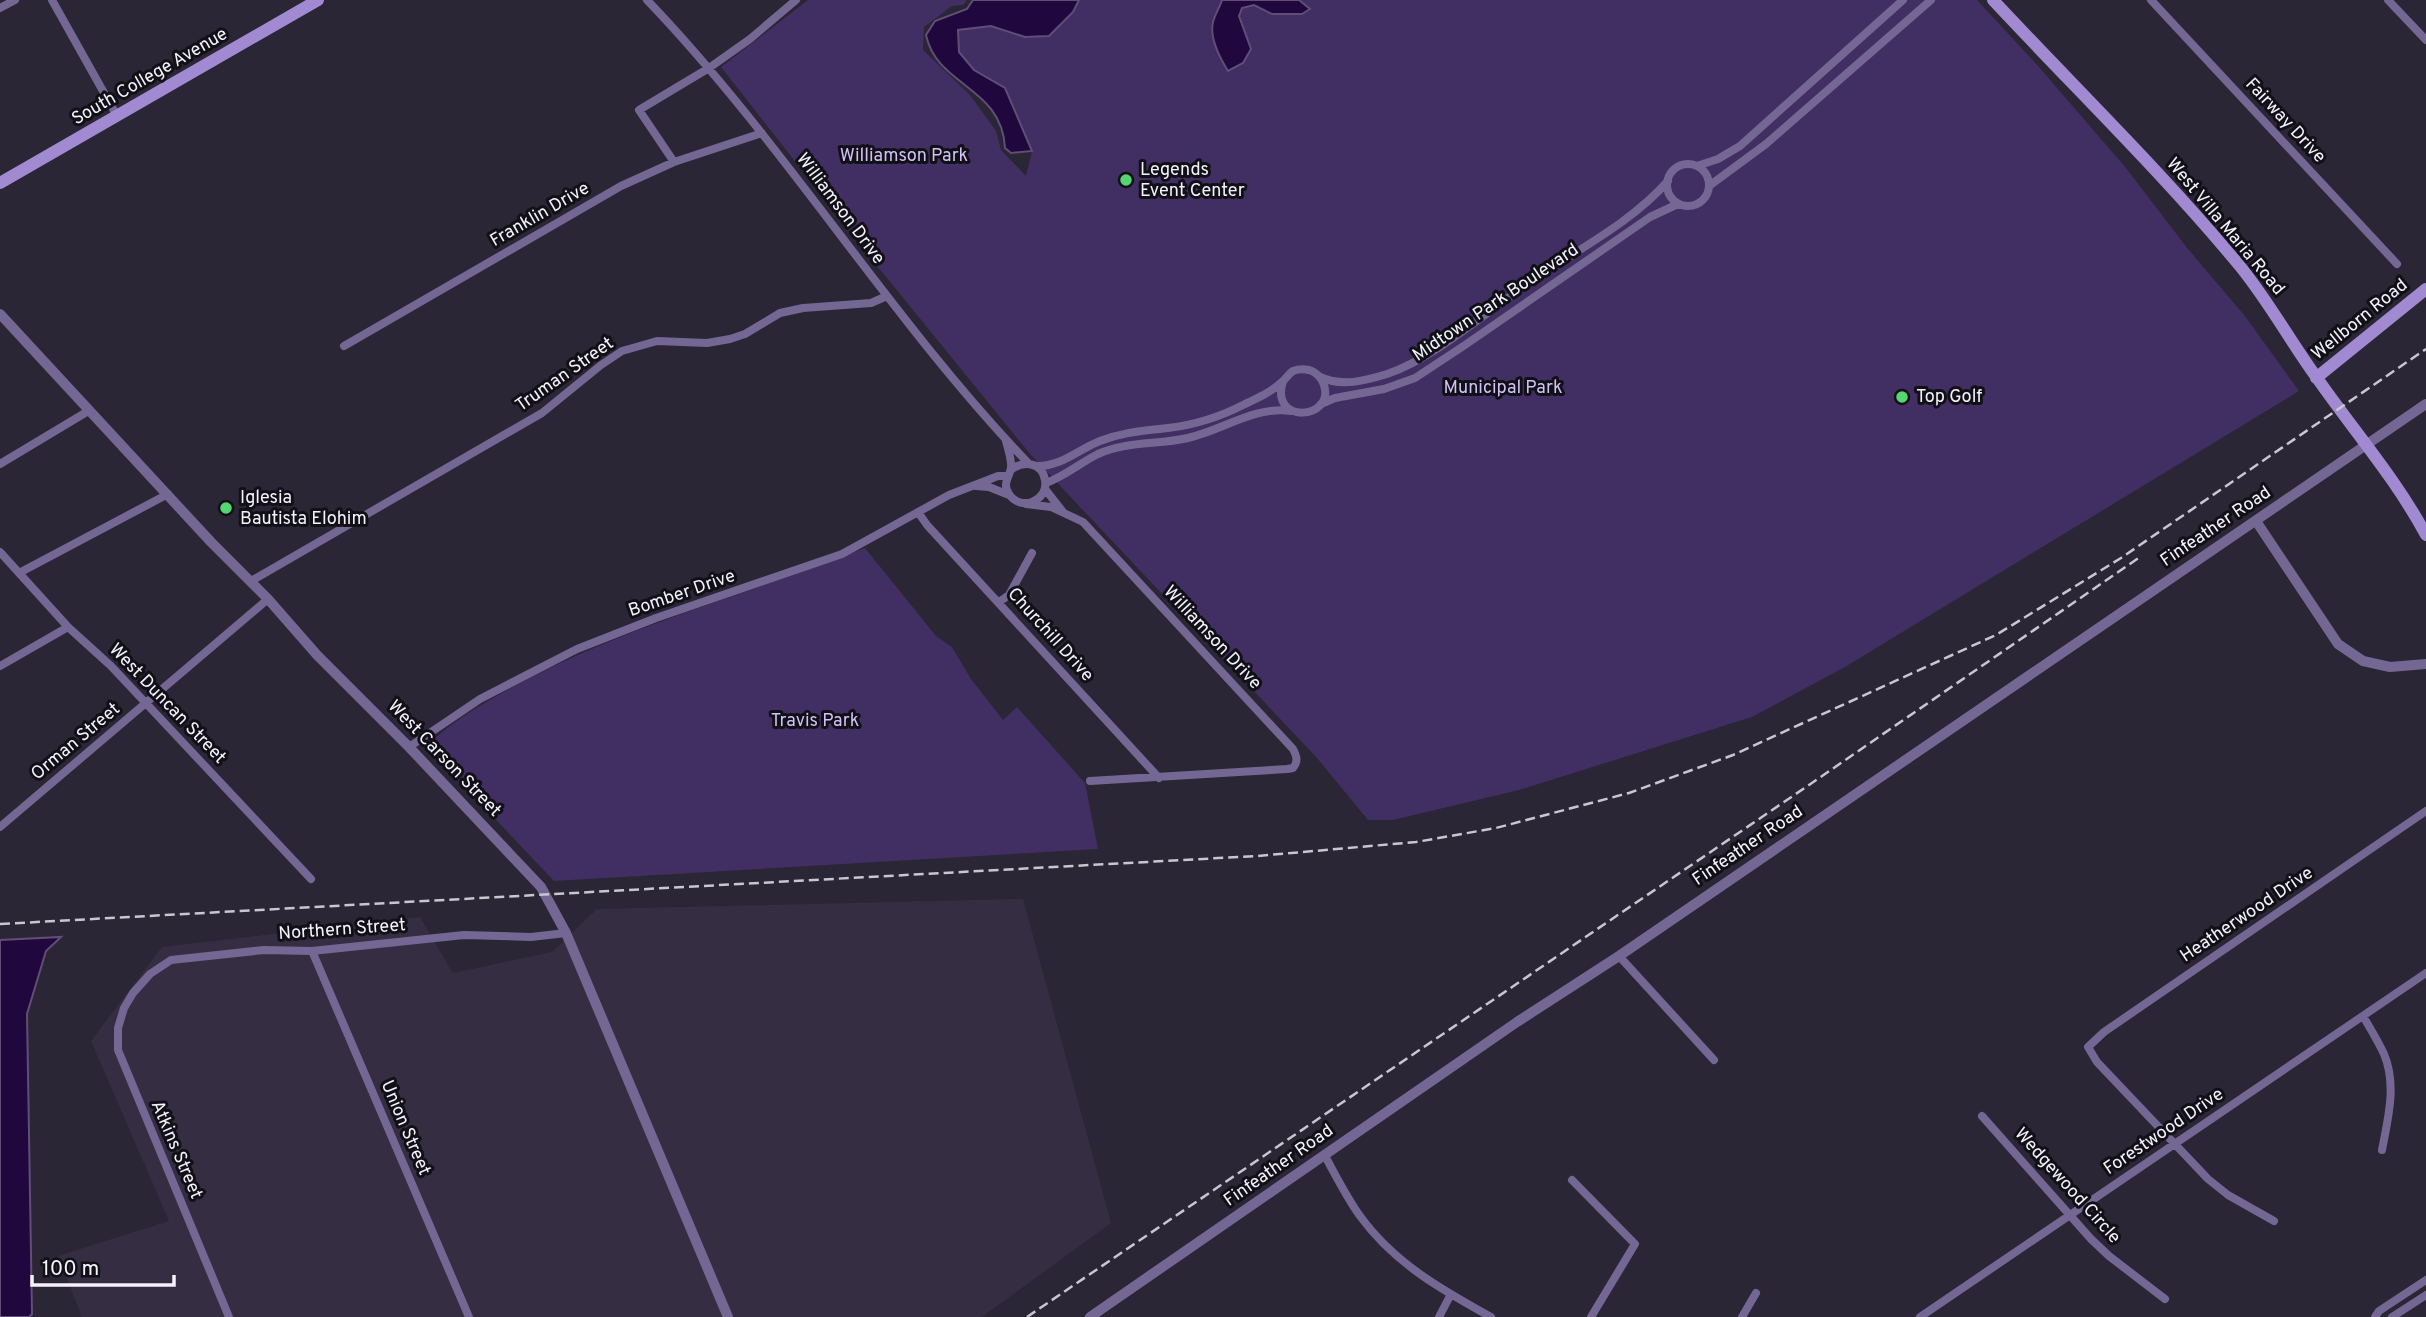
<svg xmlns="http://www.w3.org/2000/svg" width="2426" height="1317" font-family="Overpass,sans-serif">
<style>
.built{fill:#352e43}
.green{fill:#412e63}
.water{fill:#20073e;stroke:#604e77;stroke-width:2}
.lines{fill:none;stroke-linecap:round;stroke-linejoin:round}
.minor{stroke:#756794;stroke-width:8}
.tertiary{stroke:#756794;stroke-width:10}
.secondary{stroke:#a18ad2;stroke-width:12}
.rail{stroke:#c9c6d1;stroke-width:2.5;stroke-dasharray:10 5;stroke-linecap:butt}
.poi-dot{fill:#54d672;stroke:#121017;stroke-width:2.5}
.labels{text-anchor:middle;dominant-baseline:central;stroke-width:6;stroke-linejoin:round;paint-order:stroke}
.street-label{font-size:18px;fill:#f4f2fc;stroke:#121017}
.park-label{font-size:18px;fill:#d1c1f7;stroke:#121017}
.poi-label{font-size:18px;fill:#f4f2fc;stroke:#121017;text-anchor:start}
</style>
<rect width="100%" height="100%" fill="#2a2635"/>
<!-- built -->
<path class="built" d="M1023,899L1111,1223L982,1317H82L58,1256L169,1221L91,1041L162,947L420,917L453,973L552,952L597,909Z"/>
<!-- green -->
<path class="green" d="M808,0H967L963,5L952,6L924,27L923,50L970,95L996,131L1001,150L1026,176L1032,151L1005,89L974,70L959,51L958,30L991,26L1025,37L1073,12L1079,0H1977L2039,67L2126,168L2188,249L2245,316L2299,391L1845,667L1752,717L1519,790L1393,820H1368L1317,758L1030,454L874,262L721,67Z
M865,548L936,636L952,647L971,679L1003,720L1017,707L1085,783L1098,849L554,881L426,746C453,720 485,702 518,684C628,625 750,594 865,548Z"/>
<!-- water -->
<path class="water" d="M973,0H1079L1073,12L1049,36L1025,37L991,26L958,30L959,52L974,70L1005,88L1032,151L1011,153L1005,148C1002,86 937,87 926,35L935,21L967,9Z
M1222,0H1299L1310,9L1302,14H1272L1254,5L1242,8L1239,16L1251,49L1243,63L1228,71C1220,58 1209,38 1213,22C1215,14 1220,7 1222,0Z
M61,937L46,951L27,1014L32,1314L29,1317H0V940Z"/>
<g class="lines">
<!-- minor -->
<path class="minor" d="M52,0L117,116
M647,0C786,145 890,319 1029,464
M2151,0L2397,264
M2388,0L2426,40
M0,8L15,0
M674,162L639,110L709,68L750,39L796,0
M1667 185a21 21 0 1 1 42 0a21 21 0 1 1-42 0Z
M1697,166L1718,159L1740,146L1903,0
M1709,186L1766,144L1931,0
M344,346L621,186L674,162L762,133
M1320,377C1342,387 1364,381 1387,374C1434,358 1485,313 1526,285C1574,251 1629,225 1668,181
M1321,404L1335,398L1384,389L1415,378L1465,345L1650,217L1678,204
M1006,441C1008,449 1012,460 1011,468C1009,478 1002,484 1009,494C1020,512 1049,501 1045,480C1042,462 1023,460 1011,470
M0,464L90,410
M1036,466C1061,467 1077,450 1100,441C1123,432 1143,431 1168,428C1194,425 1222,416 1245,404C1258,398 1271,392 1282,382C1286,379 1288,374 1293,371C1298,369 1304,369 1309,370C1316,372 1322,378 1324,385C1335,420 1269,425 1283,381
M1046,483C1065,476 1080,463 1098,454C1126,441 1158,445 1188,438C1223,430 1254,406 1291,411
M976,486L989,487L1009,495
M1045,489L1063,512
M1026,504L1051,507L1083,522L1293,749C1296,755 1299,761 1293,768L1287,769L1090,781
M918,512L927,525L1159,778
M0,552L68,627L111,666L311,879
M19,573L168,494
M251,581L542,413L601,365L622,351L657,341L707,343L730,339L745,334L780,313L803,308L871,303L887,296
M999,602L1009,595L1032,553
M0,666L68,627
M409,747L480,699L577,649L656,618L842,554L949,495L998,476H1007
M0,827L268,599
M312,951L469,1317
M1619,956L1714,1060
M2363,1016C2370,1028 2378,1041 2384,1054C2397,1085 2388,1118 2382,1150
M1982,1116L2091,1239L2109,1256L2165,1299
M1325,1156C1336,1176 1347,1198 1360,1216C1394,1263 1442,1290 1491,1317
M1572,1180L1635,1244L1591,1317
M2274,1221L2228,1195L2208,1179L2097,1062L2088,1047L2104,1032L2426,811
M229,1317L118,1050V1028L124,1008L133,993L150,974L171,960L264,950L312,951L464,935L531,937L566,933
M1439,1317L1451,1294
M1742,1317L1756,1293
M1920,1317L2426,973
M2375,1317L2379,1311L2426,1280
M2392,1317L2426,1295"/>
<!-- tertiary -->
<path class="tertiary" d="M0,314L211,542L268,599L317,655L409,747L541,887L566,933L728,1317
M2256,521L2338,644L2363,661L2390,667L2426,664
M1090,1317L1517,1022L1619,956L2426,404"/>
<!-- secondary -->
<path class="secondary" d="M1993,0C2075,88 2162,172 2239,265C2268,300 2290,341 2317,378C2354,431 2396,479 2426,535
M0,183L318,0
M2316,378L2426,289"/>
<!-- rail -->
<path class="rail" d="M0,924L1257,856L1416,842L1496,828L1629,793L1733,755L1996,635L2121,558L2426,349
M1027,1317L1809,785L2140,557"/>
</g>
<!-- markers -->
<g class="poi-dot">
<circle cx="1126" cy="180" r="7"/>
<circle cx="1902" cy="397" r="7"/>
<circle cx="226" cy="508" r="7"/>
</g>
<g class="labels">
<!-- street labels -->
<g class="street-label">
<text transform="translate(150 77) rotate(-30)">South College Avenue</text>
<text transform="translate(2285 121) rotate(47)">Fairway Drive</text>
<text transform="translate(840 209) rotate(53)">Williamson Drive</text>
<text transform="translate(540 215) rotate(-30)">Franklin Drive</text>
<text transform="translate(2225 227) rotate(50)">West Villa Maria Road</text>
<text transform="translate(1496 303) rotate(-34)">Midtown Park Boulevard</text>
<text transform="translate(2360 320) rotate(-39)">Wellborn Road</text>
<text transform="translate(565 375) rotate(-35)">Truman Street</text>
<text transform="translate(2216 527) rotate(-34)">Finfeather Road</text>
<text transform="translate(682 594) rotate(-19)">Bomber Drive</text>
<text transform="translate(1050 635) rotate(48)">Churchill Drive</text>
<text transform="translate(1212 638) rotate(47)">Williamson Drive</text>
<text transform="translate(167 704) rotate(46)">West Duncan Street</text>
<text transform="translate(76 742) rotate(-40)">Orman Street</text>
<text transform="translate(444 759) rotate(46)">West Carson Street</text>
<text transform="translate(1748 846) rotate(-34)">Finfeather Road</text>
<text transform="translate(2247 915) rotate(-34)">Heatherwood Drive</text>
<text transform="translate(342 930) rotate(-4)">Northern Street</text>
<text transform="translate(405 1128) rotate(67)">Union Street</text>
<text transform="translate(2164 1132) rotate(-34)">Forestwood Drive</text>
<text transform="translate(176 1150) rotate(67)">Atkins Street</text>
<text transform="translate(1279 1166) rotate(-35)">Finfeather Road</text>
<text transform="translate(2067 1186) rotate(48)">Wedgewood Circle</text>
</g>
<!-- park labels -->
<g class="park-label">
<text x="904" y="156">Williamson Park</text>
<text x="1503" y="388">Municipal Park</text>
<text x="815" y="721">Travis Park</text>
</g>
<!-- poi labels -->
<g class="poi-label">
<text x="1140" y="170">Legends<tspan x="1140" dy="21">Event Center</tspan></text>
<text x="1916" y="397">Top Golf</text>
<text x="240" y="498">Iglesia<tspan x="240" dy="21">Bautista Elohim</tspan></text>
</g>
</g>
<!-- scale -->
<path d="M32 1275v10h142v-10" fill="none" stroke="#f4f2fc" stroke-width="3.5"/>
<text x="42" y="1275" font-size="21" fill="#f4f2fc" stroke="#121017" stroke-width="5" paint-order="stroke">100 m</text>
</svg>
